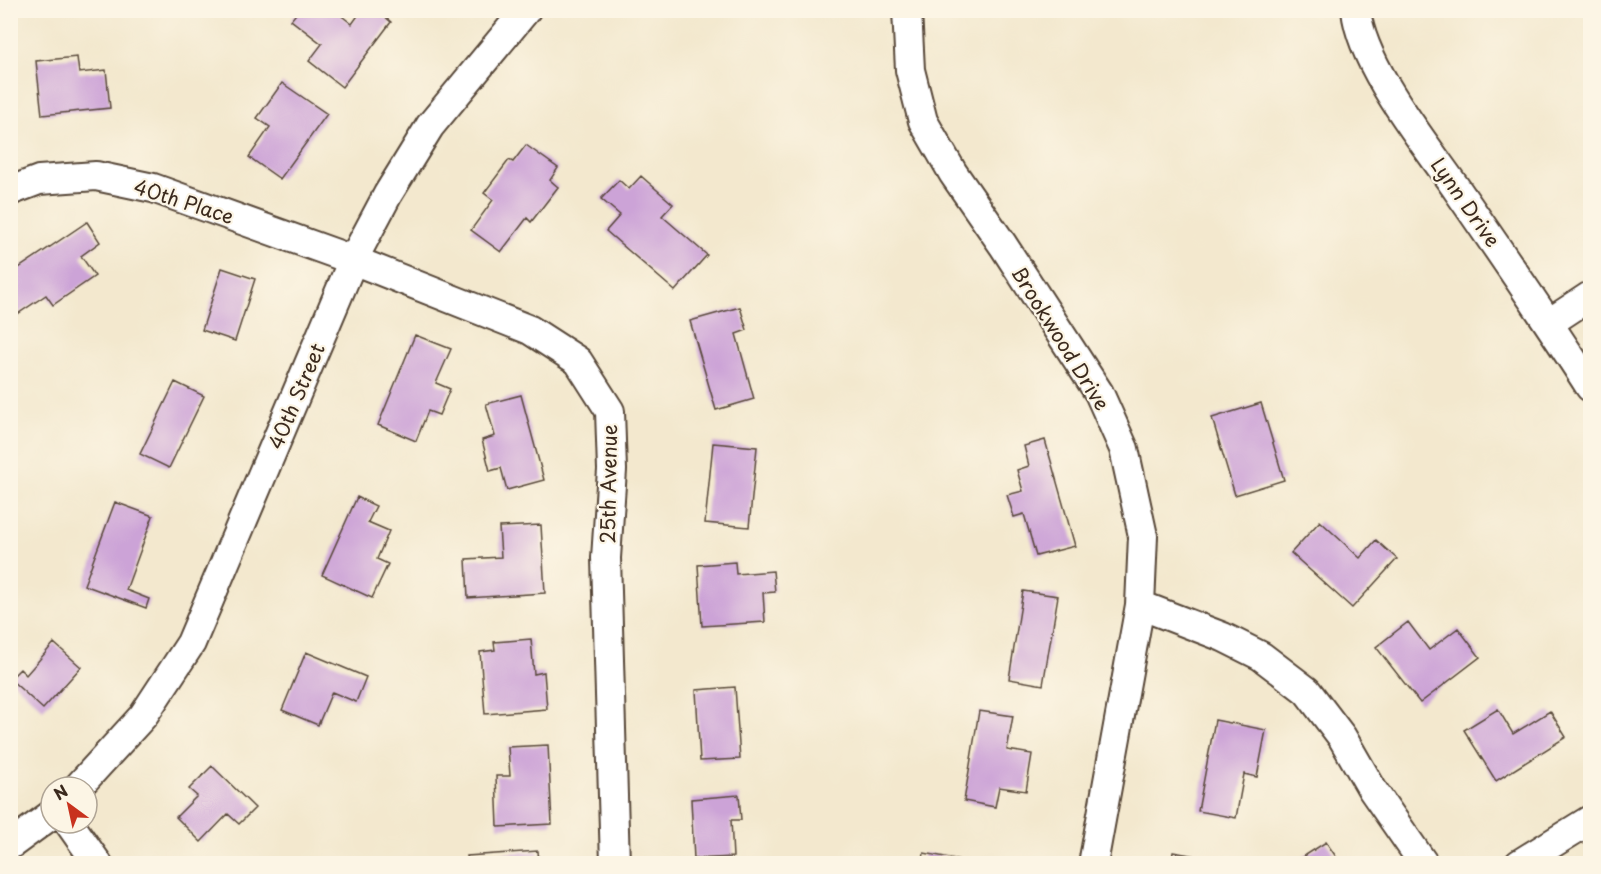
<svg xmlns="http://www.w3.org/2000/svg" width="1601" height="874" font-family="'Playpen Sans',sans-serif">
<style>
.building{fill:#cca3d7}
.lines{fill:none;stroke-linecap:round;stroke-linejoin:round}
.street-casing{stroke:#574638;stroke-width:32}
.street{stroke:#fff;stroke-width:28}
.labels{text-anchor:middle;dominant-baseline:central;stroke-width:4.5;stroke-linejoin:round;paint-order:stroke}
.street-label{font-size:20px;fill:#3b2a1e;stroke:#fcf5e5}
</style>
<rect width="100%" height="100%" fill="#fcf5e5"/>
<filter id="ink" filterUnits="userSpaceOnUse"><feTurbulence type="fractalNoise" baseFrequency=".0167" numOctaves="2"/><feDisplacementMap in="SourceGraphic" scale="12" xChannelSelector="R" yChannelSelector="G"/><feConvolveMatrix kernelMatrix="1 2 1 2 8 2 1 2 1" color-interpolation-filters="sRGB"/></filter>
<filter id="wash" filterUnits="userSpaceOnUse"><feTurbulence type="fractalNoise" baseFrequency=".008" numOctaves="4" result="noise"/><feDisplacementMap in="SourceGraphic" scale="24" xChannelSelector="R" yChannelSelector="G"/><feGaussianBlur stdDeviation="1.35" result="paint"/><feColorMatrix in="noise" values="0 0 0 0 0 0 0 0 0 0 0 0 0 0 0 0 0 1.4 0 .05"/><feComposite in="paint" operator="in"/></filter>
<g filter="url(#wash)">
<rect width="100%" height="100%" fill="#f3e8ce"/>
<g id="blocks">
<!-- building -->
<path class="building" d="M299,10H334L352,24L362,10H377L391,22L342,87L309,61L322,44L291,20Z
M77,57L79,73L106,70L110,108L42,115L36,61Z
M282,83L327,114L280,179L249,157L270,127L257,118Z
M526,145L558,168L550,180L558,187L531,222L527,218L501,252L471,230L493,200L484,193L509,160L513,162Z
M641,176L673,204L662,216L707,255L675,291L606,231L620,215L601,199L619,180L629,189Z
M87,222L100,242L81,256L95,276L53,305L46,295L10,319V274Z
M222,268L255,279L235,341L202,330Z
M740,307L747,330L736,334L754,399L716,410L690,321Z
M415,335L451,349L436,383L450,389L439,415L428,411L416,441L378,425Z
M175,382L204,396L169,468L140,454Z
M521,395L544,480L507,490L501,468L490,471L482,440L495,436L486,404Z
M1261,403L1284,480L1235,495L1212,418Z
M1045,440L1075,546L1036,556L1024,514L1014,517L1007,495L1023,491L1017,470L1029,466L1024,446Z
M713,443L757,447L749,527L705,523Z
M357,497L376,506L368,522L389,531L377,559L388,564L372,598L322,575Z
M115,502L153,516L126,590L149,599L146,608L84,585Z
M1320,521L1360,558L1376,540L1397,559L1352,608L1291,553Z
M541,525L545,593L468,598L466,559L501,557L499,527Z
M735,562L736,574L773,571L775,592L763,593L765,622L702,626L698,565Z
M1023,591L1058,596L1043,685L1009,679Z
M1408,622L1429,650L1458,628L1480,657L1420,703L1376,647Z
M531,639L534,674L544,672L547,709L485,714L480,652L495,650L494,642Z
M54,643L81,667L43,709L10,679L20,669L26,675Z
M306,652L366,677L356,702L332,692L318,725L282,710Z
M735,687L740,759L700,761L696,690Z
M1498,709L1513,734L1550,711L1566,737L1496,781L1464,730Z
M979,711L1013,716L1007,750L1032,754L1026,791L999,787L995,807L964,801Z
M1215,720L1266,730L1257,777L1244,774L1236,818L1198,811Z
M548,745L552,824L498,827L496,776H510L508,747Z
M212,766L255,808L239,824L228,814L201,842L176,817L197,796L189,789Z
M739,795L741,820H731L733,857L694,859L691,799Z
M1326,842L1341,864H1300L1298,860Z
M538,851L539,864H468L467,856Z
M1173,852L1213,859V864H1171Z
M924,853L972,862V864H922Z"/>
</g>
</g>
<g filter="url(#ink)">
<use href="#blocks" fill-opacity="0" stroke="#574638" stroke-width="1.5"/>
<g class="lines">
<defs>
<path id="street" d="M907,10L910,70L923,121L953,173L1003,245L1099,393L1124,449L1143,536L1140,605L1093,864
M1356,10C1362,67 1425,143 1458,191C1503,256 1548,321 1590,387
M10,191L39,180L96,176L153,188L353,260L530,330L578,361L610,411L612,470L606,558L615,864
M1549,323L1590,296
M1140,605L1223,637L1261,656L1307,691L1342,737L1372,789L1424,864
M78,787L143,716L191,643L353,260L388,194L430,126L526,10
M69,823L98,864
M10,845L51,815
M1519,864L1590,820"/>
</defs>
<!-- street casing -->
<use href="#street" class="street-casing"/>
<!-- street -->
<use href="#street" class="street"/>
</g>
</g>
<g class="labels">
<!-- street labels -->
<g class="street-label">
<text transform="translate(184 201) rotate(18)">40th Place</text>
<text transform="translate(1466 202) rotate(55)">Lynn Drive</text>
<text transform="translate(1061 338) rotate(58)">Brookwood Drive</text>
<text transform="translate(296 396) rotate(-67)">40th Street</text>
<text transform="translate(608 484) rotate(-89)">25th Avenue</text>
</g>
</g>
<!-- margin -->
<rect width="1601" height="874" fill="none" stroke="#fcf5e5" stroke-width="36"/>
<!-- north arrow -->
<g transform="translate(69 805) rotate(327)"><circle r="28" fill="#fcf5e5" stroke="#afa495" stroke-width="1.5"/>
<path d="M0-4.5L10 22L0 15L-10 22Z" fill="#c8321e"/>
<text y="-9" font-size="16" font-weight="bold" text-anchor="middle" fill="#3b2a1e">N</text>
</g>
</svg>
